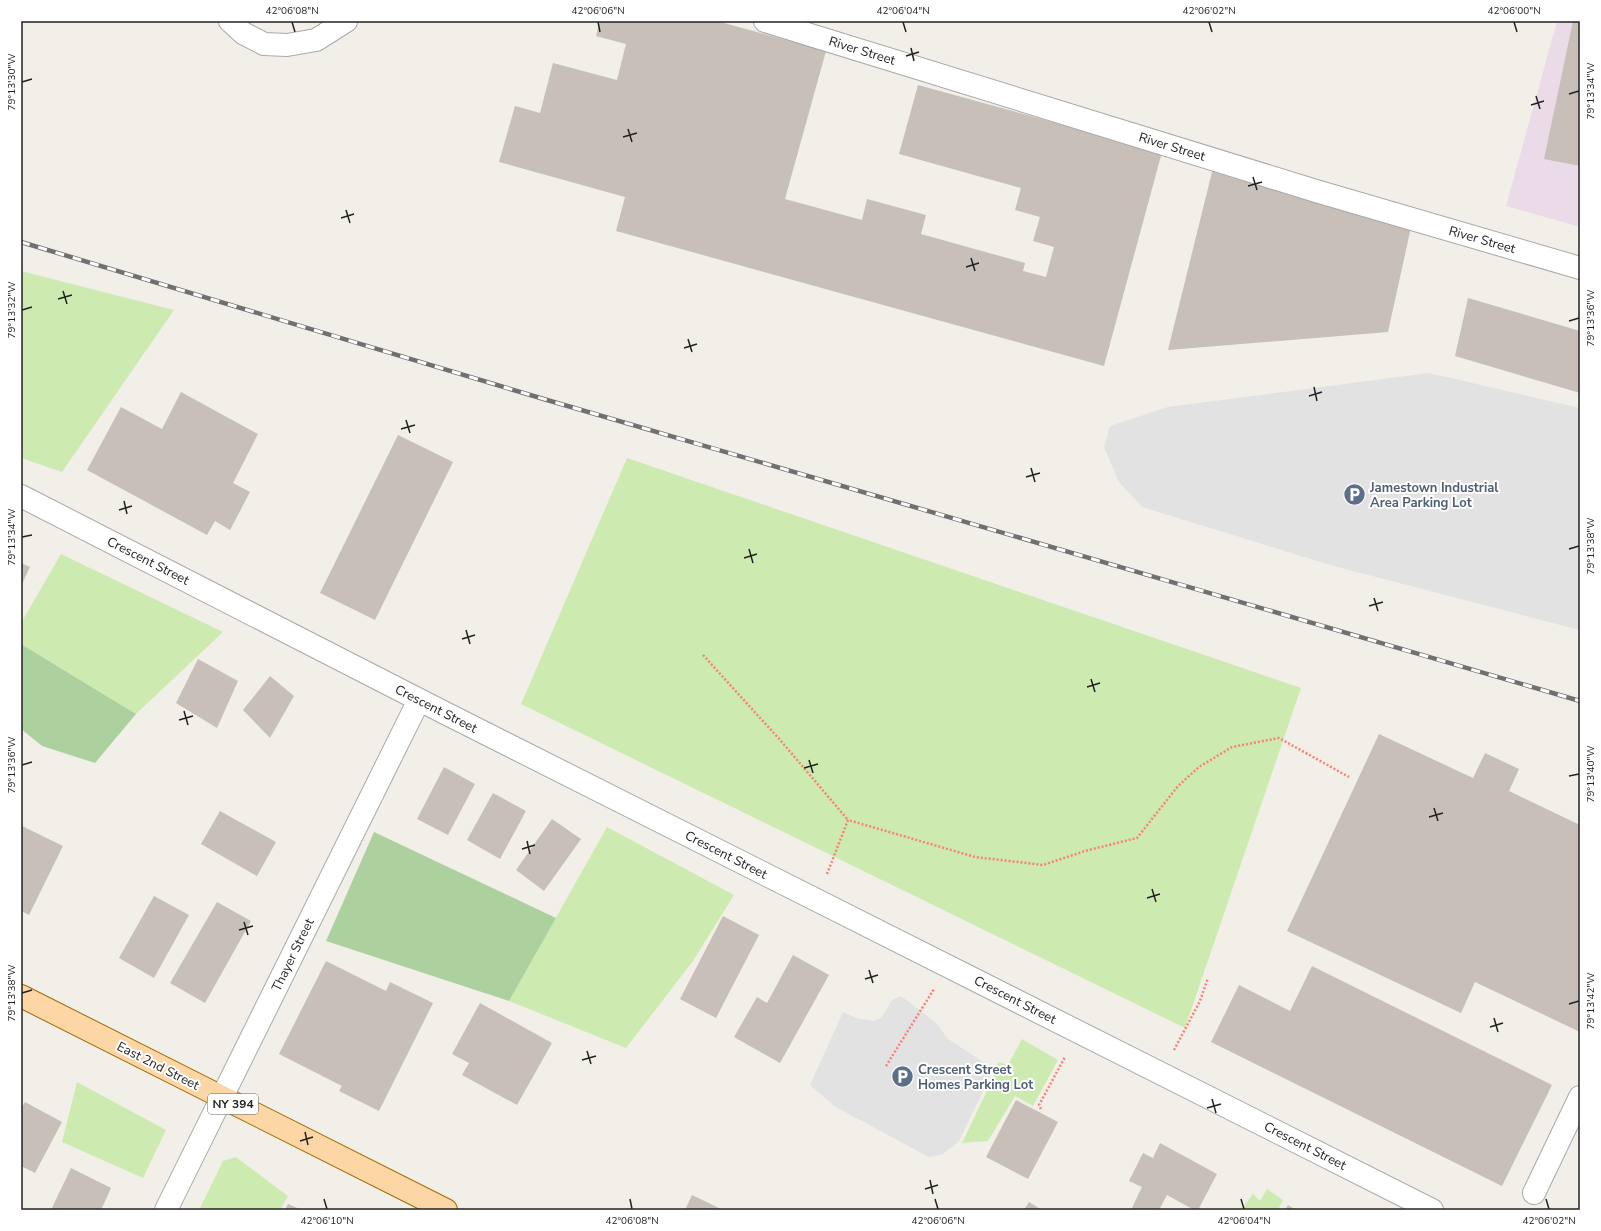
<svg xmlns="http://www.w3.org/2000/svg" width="1601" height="1231" font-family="'Nunito Sans',sans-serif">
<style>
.industrial{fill:#ebdbe8}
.grass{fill:#cdebb0}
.forest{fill:#add19e}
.parking{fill:#e2e2e2}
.building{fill:#c7bfb8}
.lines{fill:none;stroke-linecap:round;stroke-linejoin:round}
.street-casing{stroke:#a9a9a9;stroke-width:24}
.primary-casing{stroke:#a06b00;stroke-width:24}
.path{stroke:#fa8072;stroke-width:2.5;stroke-dasharray:2 2;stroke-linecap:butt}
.street{stroke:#fff;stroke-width:22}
.primary{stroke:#fcd6a4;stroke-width:22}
.rail-casing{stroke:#707070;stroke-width:4.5}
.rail{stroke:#fff;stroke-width:3;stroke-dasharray:9;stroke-linecap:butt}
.ticks{fill:none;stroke:#222;stroke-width:1.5}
.labels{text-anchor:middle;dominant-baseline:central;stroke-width:4;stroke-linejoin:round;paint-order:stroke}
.shield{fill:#fff;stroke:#646464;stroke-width:1}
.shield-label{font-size:12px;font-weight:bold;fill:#222}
.street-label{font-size:13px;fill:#222;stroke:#fff}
.service-label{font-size:13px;font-weight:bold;fill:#4e5e75;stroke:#fff;text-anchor:start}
.neatline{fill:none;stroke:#222;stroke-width:1.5}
.ticks-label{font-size:10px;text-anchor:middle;fill:#222}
</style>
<rect width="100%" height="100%" fill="#f2efe9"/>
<!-- industrial -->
<path class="industrial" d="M1557,21H1580V227L1506,206Z"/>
<!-- grass -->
<path class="grass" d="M21,271L174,310L62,472L21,458Z
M627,458L1301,688L1185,1028L521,704Z
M61,554L223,632L136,714L21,644V623Z
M607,827L734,895L693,961L626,1048L509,1001Z
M1022,1039L1058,1060L1033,1106L1015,1096L988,1141L962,1143L995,1074L994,1069L999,1062L1008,1065Z
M77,1082L166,1130L143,1178L62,1142Z
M236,1157L288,1196L280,1210H199L223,1161Z
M1267,1189L1283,1200L1278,1210H1241L1253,1194L1260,1201Z"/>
<!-- forest -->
<path class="forest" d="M21,644L136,714L95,763L42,746L21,729Z
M374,832L556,918L509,1001L326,941Z"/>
<!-- parking -->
<path class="parking" d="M1429,373L1580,408V630L1330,565L1142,507L1119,482L1104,447L1110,426L1168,407Z
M901,996L935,1022L948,1039L994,1069L959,1141L943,1154L929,1157L834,1106L810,1085L843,1012L856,1018L874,1021L882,1017L892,1000Z"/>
<!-- building -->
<path class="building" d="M600,21H717L826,51L785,199L862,220L867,199L926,215L921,234L1025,263L1023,271L1046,277L1054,247L1033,241L1040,217L1015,210L1021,188L899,154L918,85L1162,152L1104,366L616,231L625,197L499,162L515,106L540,113L553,63L617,80L626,44L596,36Z
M1573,21H1580V166L1544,159Z
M1214,164L1415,209L1388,332L1168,350Z
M1468,298L1580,331V393L1455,356Z
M181,392L258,434L233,483L250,492L230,530L215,521L207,535L87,470L121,407L162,429Z
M398,435L453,462L375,620L320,593Z
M21,563L30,567L21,586Z
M198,659L238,681L217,728L176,703Z
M270,676L294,696L270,738L243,710Z
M1379,734L1473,778L1485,753L1519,769L1509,791L1580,825V1032L1475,982L1461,1013L1287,931Z
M444,767L475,784L448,835L417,819Z
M493,793L526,811L500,859L467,840Z
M220,811L276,842L257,876L201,844Z
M552,819L581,839L544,891L516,870Z
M22,826L63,846L29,915L21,911Z
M154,896L189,915L154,978L119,958Z
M217,902L251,921L205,1003L170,983Z
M723,916L759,935L716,1018L680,999Z
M793,955L829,975L780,1063L734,1037L757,997L767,1003Z
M326,961L386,991L390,982L433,1003L379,1111L339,1091L342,1086L279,1054Z
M1312,966L1552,1085L1502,1186L1211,1042L1239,985L1290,1011Z
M480,1003L552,1043L517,1105L462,1075L469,1063L452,1054Z
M1016,1100L1058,1122L1028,1179L986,1157Z
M25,1102L62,1122L35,1173L21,1166V1109Z
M1160,1143L1217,1174L1198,1210H1194L1167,1195L1159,1210H1131L1142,1187L1129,1181L1143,1153L1153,1158Z
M71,1168L111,1188L101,1210H51Z
M692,1195L723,1210H685Z
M1029,1202L1042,1210H1024Z
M288,1204L302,1210H285Z
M1288,1205L1296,1210H1285Z"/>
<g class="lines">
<defs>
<path id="street" d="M230,21L243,33L264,44L287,45L316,40L346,21
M765,21L1316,191L1580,268
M21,496L445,713L1432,1210
M1534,1193L1580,1097
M166,1210L419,700"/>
<path id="primary" d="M21,996L446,1210"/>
</defs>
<!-- street casing -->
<use href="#street" class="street-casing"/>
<!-- primary casing -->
<use href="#primary" class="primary-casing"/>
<!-- path -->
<path class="path" d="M703,655L781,741L848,820
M827,874L848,820L975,857L1043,865L1085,851L1137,838L1178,786L1199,767L1232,747L1279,738L1349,777
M1174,1050L1200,1001L1208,978
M886,1066L934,989
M1041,1109L1039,1105L1065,1057"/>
<!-- street -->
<use href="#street" class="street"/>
<!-- primary -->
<use href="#primary" class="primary"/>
<defs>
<path id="rail" d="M21,242L547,400L1580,701"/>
</defs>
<!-- rail casing -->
<use href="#rail" class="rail-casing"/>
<!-- rail -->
<use href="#rail" class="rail"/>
</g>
<!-- ticks -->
<path class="ticks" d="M292,22L295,32M598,22L600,32M903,22L906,32M1209,22L1212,32M1514,22L1517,32M911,48L914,61M906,56L919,52M22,82L32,79M1569,94L1579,91M1536,96L1540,109M1531,105L1544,101M628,129L632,142M623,137L637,133M1253,177L1257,190M1248,186L1262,182M346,210L350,223M341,218L354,214M971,258L975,271M966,267L979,263M63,291L67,304M58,299L72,295M22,310L32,307M1569,321L1579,318M688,339L692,352M684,348L697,344M1314,387L1317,401M1309,396L1322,392M406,420L410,433M401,429L415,425M1031,468L1035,482M1026,477L1040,473M124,501L127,514M119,510L132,506M22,537L32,535M749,549L753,563M1569,549L1579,546M744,558L757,554M1374,598L1378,611M1369,606L1383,602M466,630L470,644M462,639L475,635M1091,679L1095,692M1087,687L1100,683M184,711L188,725M179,720L193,716M809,760L813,773M22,765L32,762M804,768L818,764M1569,776L1579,774M1434,808L1438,821M1429,817L1443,813M527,841L530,854M522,849L535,845M1152,889L1156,902M1147,898L1160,894M244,922L248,935M239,930L253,926M869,970L873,983M865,979L878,975M22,993L32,990M1569,1004L1579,1001M1494,1018L1498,1032M1490,1027L1503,1023M587,1051L591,1064M582,1060L596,1056M1212,1099L1216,1113M1207,1108L1221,1104M305,1132L308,1145M300,1141L313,1137M930,1180L933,1194M925,1189L938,1185M324,1199L327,1209M630,1199L632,1209M935,1199L938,1209M1241,1199L1244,1209M1546,1199L1549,1209"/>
<!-- icons -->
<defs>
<symbol id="parking-disc" viewBox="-11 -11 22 22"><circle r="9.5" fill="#5c6f8a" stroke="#fff"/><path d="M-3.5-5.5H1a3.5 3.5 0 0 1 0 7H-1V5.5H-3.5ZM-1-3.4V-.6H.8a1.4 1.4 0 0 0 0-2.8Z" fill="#fff"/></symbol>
</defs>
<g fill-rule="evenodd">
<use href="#parking-disc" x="1342" y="482" width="25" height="25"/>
<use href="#parking-disc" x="890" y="1064" width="25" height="25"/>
</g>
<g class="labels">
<!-- shield labels -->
<rect class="shield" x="208" y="1094" width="50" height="20" rx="3"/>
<g class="shield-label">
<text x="233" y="1104">NY 394</text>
</g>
<!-- street labels -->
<g class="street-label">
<text transform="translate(862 51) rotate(17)">River Street</text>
<text transform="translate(1172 147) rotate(17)">River Street</text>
<text transform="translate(1482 240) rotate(16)">River Street</text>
<text transform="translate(148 561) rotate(27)">Crescent Street</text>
<text transform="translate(436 709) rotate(27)">Crescent Street</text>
<text transform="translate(726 855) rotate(27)">Crescent Street</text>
<text transform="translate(293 955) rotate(-64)">Thayer Street</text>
<text transform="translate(1015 1000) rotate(27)">Crescent Street</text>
<text transform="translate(158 1066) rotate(27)">East 2nd Street</text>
<text transform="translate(1305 1146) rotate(27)">Crescent Street</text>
</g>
<!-- service labels -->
<g class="service-label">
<text x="1370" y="488">Jamestown Industrial<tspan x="1370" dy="15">Area Parking Lot</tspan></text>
<text x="918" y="1070">Crescent Street<tspan x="918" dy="15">Homes Parking Lot</tspan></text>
</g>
</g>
<!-- border -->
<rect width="1601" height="1231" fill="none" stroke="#ffffff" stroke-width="44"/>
<rect x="22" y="22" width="1557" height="1187" class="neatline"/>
<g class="ticks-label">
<text x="292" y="14">42°06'08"N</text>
<text x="598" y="14">42°06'06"N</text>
<text x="903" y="14">42°06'04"N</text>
<text x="1209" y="14">42°06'02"N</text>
<text x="1514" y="14">42°06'00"N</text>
<text transform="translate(11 82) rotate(-90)" y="4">79°13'30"W</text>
<text transform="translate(1590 91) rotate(-90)" y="4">79°13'34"W</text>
<text transform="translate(11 310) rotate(-90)" y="4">79°13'32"W</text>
<text transform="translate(1590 318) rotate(-90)" y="4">79°13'36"W</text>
<text transform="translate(11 537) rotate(-90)" y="4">79°13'34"W</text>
<text transform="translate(1590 546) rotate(-90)" y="4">79°13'38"W</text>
<text transform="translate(11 765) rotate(-90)" y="4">79°13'36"W</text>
<text transform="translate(1590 774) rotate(-90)" y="4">79°13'40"W</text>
<text transform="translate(11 993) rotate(-90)" y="4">79°13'38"W</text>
<text transform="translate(1590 1001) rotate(-90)" y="4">79°13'42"W</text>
<text x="327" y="1224">42°06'10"N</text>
<text x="632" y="1224">42°06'08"N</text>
<text x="938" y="1224">42°06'06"N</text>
<text x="1244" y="1224">42°06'04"N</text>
<text x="1549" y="1224">42°06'02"N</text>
</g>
</svg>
